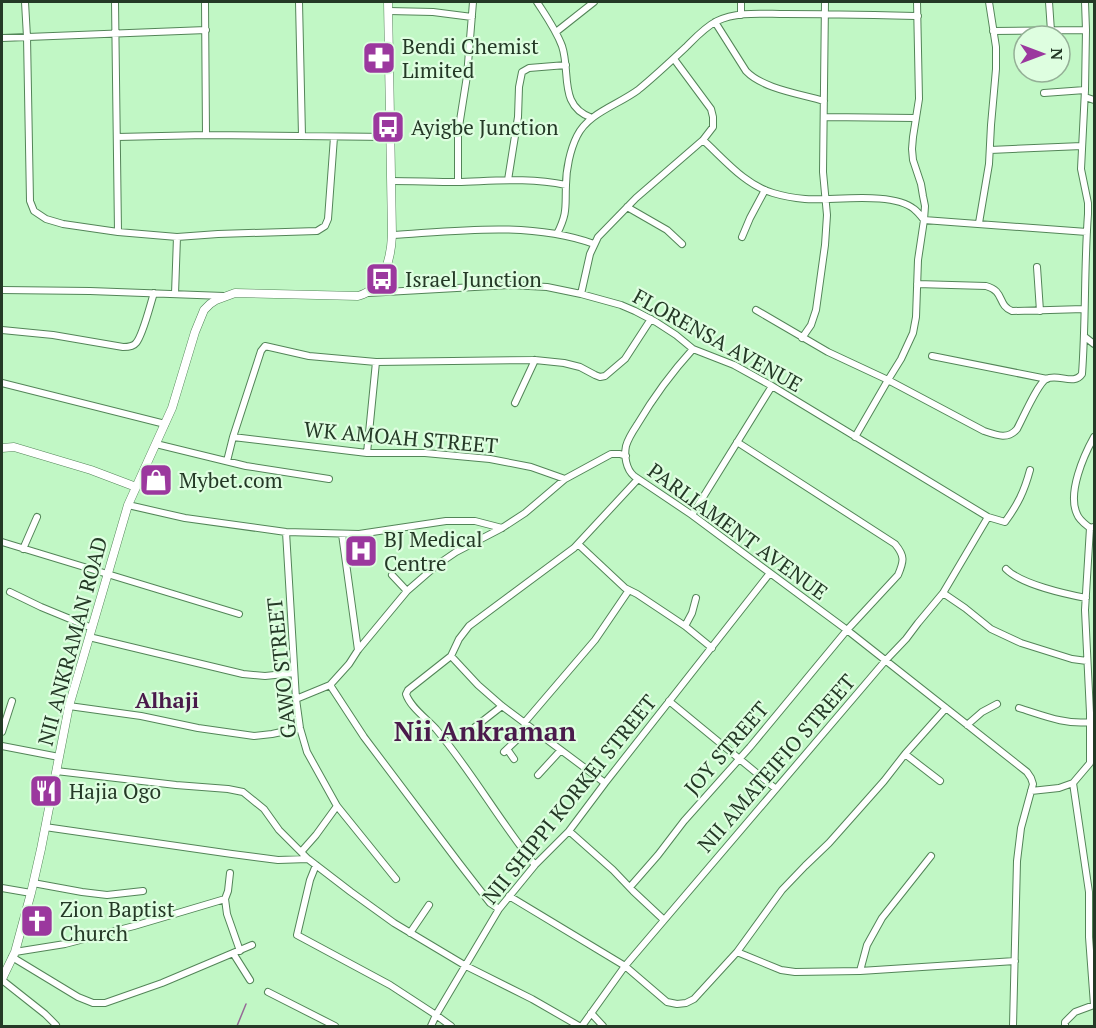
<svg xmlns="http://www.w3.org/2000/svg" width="1096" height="1028" font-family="'PT Serif',serif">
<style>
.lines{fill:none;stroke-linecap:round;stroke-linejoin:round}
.stream{stroke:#956996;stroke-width:1.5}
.minor-casing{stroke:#538558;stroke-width:8}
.tertiary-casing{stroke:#538558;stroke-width:9}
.minor{stroke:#fff;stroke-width:6}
.tertiary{stroke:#fff;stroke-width:8}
.labels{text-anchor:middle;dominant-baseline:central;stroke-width:4.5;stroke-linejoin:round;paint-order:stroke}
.poi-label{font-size:21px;fill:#243926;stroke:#defee0;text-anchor:start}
.street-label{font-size:21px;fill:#243926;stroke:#defee0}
.neighbourhood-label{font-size:22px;font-weight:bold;fill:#4a1a4b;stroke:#defee0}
.district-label{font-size:27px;font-weight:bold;fill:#4a1a4b;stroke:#defee0}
</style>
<rect width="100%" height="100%" fill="#c1f7c5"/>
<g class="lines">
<!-- stream -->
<path class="stream" d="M237,1026L246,1004"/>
<defs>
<path id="minor" d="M25,2L27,37L30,201L34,211L46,219L63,224L118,232L177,237L218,234L317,231L325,226L328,219L334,137
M115,2L118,232
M205,2L206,135
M299,2L302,136
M537,2C546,16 556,30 562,46C571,73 558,106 592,118
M1049,2L1051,31
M389,11L433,12L472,17
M741,15V2
M715,22L746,71C763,89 801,94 824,101
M993,31L1086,30
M556,32L594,2
M2,38L206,30
M1044,93L1085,90
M1085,97L1094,100
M824,117L915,118
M117,137L206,135L390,137
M703,140C724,159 745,185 773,193C783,196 794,198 805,199C833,201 892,191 914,209C918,212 921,216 924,220L1087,232
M990,150L1082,146
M508,180L518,117L519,87L522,72L529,68L566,65
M391,181C413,181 435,182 457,182C494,181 529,177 566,185
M458,182V133L467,76L473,2
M627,207L667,230L682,244
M979,223L989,164L991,125L996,69V47L989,2
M557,234C568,212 565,207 566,185C566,170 570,150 577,136C588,113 618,105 638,90C654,77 670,62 686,47C695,38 705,27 717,21C737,11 763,14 785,14C829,14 873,15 918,16
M392,235C458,231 530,221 594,244
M742,237L750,218L765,190
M1037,267L1040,311
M917,284L986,286C1005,291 997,305 1012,311L1084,309
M2,290L90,291L224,296
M368,293L511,285L547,287L581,294L621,305L635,311L656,322L676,335L693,349L734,365L772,386L988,517L1005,522C1018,504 1024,492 1030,470
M175,294L177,237
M581,294L590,254L598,237L636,198L703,140L713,127V117L711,109L674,59
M756,310L828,352L888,380L901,359L913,333L916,317L918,260L924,220L925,206L923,196L921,184L913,160L912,149L913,137L919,99L917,2
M2,330L53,335L123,347C127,347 133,347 136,343C143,335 150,305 154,293
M1085,337L1094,344
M802,338L811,325L816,310L825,245L827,215L823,172L825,2
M693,349C672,372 653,398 637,425C633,431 628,439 626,446C624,456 626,469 634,476L692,515L847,630L1027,772L1031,778L1033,784L1021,828L1017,861L1013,1026
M932,356L1047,379
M2,383L165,424
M515,403L535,360
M233,437L367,453H425L490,459L531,467L565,479
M855,437L888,380L984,431C996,435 1008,440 1017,429C1023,418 1037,385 1046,379C1058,373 1074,386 1082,374C1086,320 1084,267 1088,214V203L1081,169L1085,90L1086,30L1085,2
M1094,437C1084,455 1067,493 1077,514C1079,520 1085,524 1090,528L1094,527
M156,444L246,466L329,479
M367,453L376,362
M227,461L233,437L261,351L265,346L309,356L376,362L535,360L564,363L580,367L595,375L600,377L605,376L625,359L651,319
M128,505L185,518L286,532L359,534L446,521H475L502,528
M692,515L772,386
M286,532L296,699L300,728L307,752L337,806L396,879
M342,534L358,650
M2,542L239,614
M578,544L625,588L637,594L685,626L712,648
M23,549L37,517
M1006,569C1021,584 1065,594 1086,598
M392,575L407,591
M10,592L41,607L92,628
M943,593L965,608L991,629L1021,643L1072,659L1087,661
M685,626L692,613L696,598
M89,637L243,674L265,676L294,673
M451,656L478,685L502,706L605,783
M330,685L364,737L459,863L490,903L499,909
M296,699L330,685L349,664L358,650L407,591L437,565L456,552L502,528L525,513L565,479L611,454H620L626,456
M669,701L776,789
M69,706L141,716L198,728L254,736L272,734L300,728
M1019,708C1042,715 1065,725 1090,722
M524,723L595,640L629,590
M967,725L982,712L997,704
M475,727L502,706
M2,732L12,701
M2,746L59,757
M507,749L514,759
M504,752L530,727
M905,754L940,781
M538,775L560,751
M1073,783L1089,892V937L1094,1005
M1031,791L1059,788L1073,783L1090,763V713L1085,610L1090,528
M45,827L232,854L278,860L308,859L279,830L264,809L243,792L228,789L176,785L56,771
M569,831L613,870L633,891L664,920
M301,852L316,835L337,806
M308,859L351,892L394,923L466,966L532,999L579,1026
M316,865L310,880L297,935L390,985L436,1015L451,1026
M535,865C500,822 472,772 436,729C427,719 410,707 406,694L408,690L451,656L459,639L469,626L574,548L638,479
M33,883L82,892L107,895L143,891
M630,887L658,855L684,821L750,747L847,630L898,575C904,561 905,556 895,544L737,442
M2,888L31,893
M509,896L625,966L667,1002L677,1004L686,1003L694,999L737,952L782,890L805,866L829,843L884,781L905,754L946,708
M225,899L227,914L240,951
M410,933L429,905
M15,952L65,944L134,926L225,899L228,891L230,873
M737,952L781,970L795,972L860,971L1015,961
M233,953L250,980
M12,957L78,997L93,1003H105L162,983L252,945
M860,971L867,945L882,918L931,856
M2,980L45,1014L56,1025
M268,992L335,1026
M591,1013L603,1026
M431,1026L436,1015L499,909L535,865L569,831L605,783L770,573
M582,1026L625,966L885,661L906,639L918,623L943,593L988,517
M1065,1026V1022L1075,1012L1094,1005"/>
<path id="tertiary" d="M2,448L14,447L91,470L136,487
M2,979L15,952L31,893L41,849L69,706L128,505L172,408L195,332L204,310L210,304L216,300L235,293L358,296C384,289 391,259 392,235L388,2"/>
</defs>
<!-- minor casing -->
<use href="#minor" class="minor-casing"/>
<!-- tertiary casing -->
<use href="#tertiary" class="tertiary-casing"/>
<!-- minor -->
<use href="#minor" class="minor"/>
<!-- tertiary -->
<use href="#tertiary" class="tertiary"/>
</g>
<!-- icons -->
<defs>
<symbol id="pharmacy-square" viewBox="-11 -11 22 22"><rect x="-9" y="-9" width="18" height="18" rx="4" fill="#9b389e" stroke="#defee0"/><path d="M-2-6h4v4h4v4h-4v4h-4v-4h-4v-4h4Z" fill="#fff"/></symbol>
<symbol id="bus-square" viewBox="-11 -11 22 22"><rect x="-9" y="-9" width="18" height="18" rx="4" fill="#9b389e" stroke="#defee0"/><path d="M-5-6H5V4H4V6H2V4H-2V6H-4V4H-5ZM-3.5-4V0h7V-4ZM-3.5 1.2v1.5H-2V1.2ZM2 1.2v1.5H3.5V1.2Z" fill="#fff"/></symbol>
<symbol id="shop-square" viewBox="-11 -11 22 22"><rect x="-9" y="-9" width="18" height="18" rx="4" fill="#9b389e" stroke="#defee0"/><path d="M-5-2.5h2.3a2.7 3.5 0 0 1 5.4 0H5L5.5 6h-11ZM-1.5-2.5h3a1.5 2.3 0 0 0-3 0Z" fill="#fff"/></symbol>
<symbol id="hospital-square" viewBox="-11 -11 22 22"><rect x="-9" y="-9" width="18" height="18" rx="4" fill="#9b389e" stroke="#defee0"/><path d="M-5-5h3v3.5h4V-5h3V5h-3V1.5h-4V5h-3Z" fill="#fff"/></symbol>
<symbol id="restaurant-square" viewBox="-11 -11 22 22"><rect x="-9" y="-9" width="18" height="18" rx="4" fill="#9b389e" stroke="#defee0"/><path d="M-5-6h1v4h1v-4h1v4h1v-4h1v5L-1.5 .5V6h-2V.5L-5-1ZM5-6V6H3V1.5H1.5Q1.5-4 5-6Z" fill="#fff"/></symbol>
<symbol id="church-square" viewBox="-11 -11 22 22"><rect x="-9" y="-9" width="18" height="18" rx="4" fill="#9b389e" stroke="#defee0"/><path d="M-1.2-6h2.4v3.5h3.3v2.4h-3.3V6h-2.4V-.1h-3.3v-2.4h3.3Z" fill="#fff"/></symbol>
</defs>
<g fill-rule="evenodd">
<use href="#pharmacy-square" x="360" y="39" width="38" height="38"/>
<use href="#bus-square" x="369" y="108" width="38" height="38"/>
<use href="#bus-square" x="363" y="260" width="38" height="38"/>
<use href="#shop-square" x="137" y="461" width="38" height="38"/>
<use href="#hospital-square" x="342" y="532" width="38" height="38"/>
<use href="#restaurant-square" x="27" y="772" width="38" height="38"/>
<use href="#church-square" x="18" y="902" width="38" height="38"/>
</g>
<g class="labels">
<!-- poi labels -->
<g class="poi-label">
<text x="402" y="46">Bendi Chemist<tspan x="402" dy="24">Limited</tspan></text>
<text x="411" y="127">Ayigbe Junction</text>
<text x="405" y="279">Israel Junction</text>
<text x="179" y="480">Mybet.com</text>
<text x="384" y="539">BJ Medical<tspan x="384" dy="24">Centre</tspan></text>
<text x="69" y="791">Hajia Ogo</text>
<text x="60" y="909">Zion Baptist<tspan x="60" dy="24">Church</tspan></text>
</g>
<!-- street labels -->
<g class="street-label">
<text transform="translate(718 340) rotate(29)">FLORENSA AVENUE</text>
<text transform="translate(401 437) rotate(5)">WK AMOAH STREET</text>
<text transform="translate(738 531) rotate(36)">PARLIAMENT AVENUE</text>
<text transform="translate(72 641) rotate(-75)">NII ANKRAMAN ROAD</text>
<text transform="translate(281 668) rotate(-96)">GAWO STREET</text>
<text transform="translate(726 748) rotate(-49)">JOY STREET</text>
<text transform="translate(776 763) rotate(-49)">NII AMATEIFIO STREET</text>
<text transform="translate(569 799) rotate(-51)">NII SHIPPI KORKEI STREET</text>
</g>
<!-- neighbourhood labels -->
<g class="neighbourhood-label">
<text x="167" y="699">Alhaji</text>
</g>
<!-- district labels -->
<g class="district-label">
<text x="485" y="731">Nii Ankraman</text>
</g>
</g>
<!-- border -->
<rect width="1096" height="1028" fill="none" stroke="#243926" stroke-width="6"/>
<!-- north arrow -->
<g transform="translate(1042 54) rotate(90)"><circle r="28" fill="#defee0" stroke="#94af96" stroke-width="1.5"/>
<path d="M0-4.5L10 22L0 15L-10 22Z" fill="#9b389e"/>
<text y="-9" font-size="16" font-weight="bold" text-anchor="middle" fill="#243926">N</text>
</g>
</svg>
